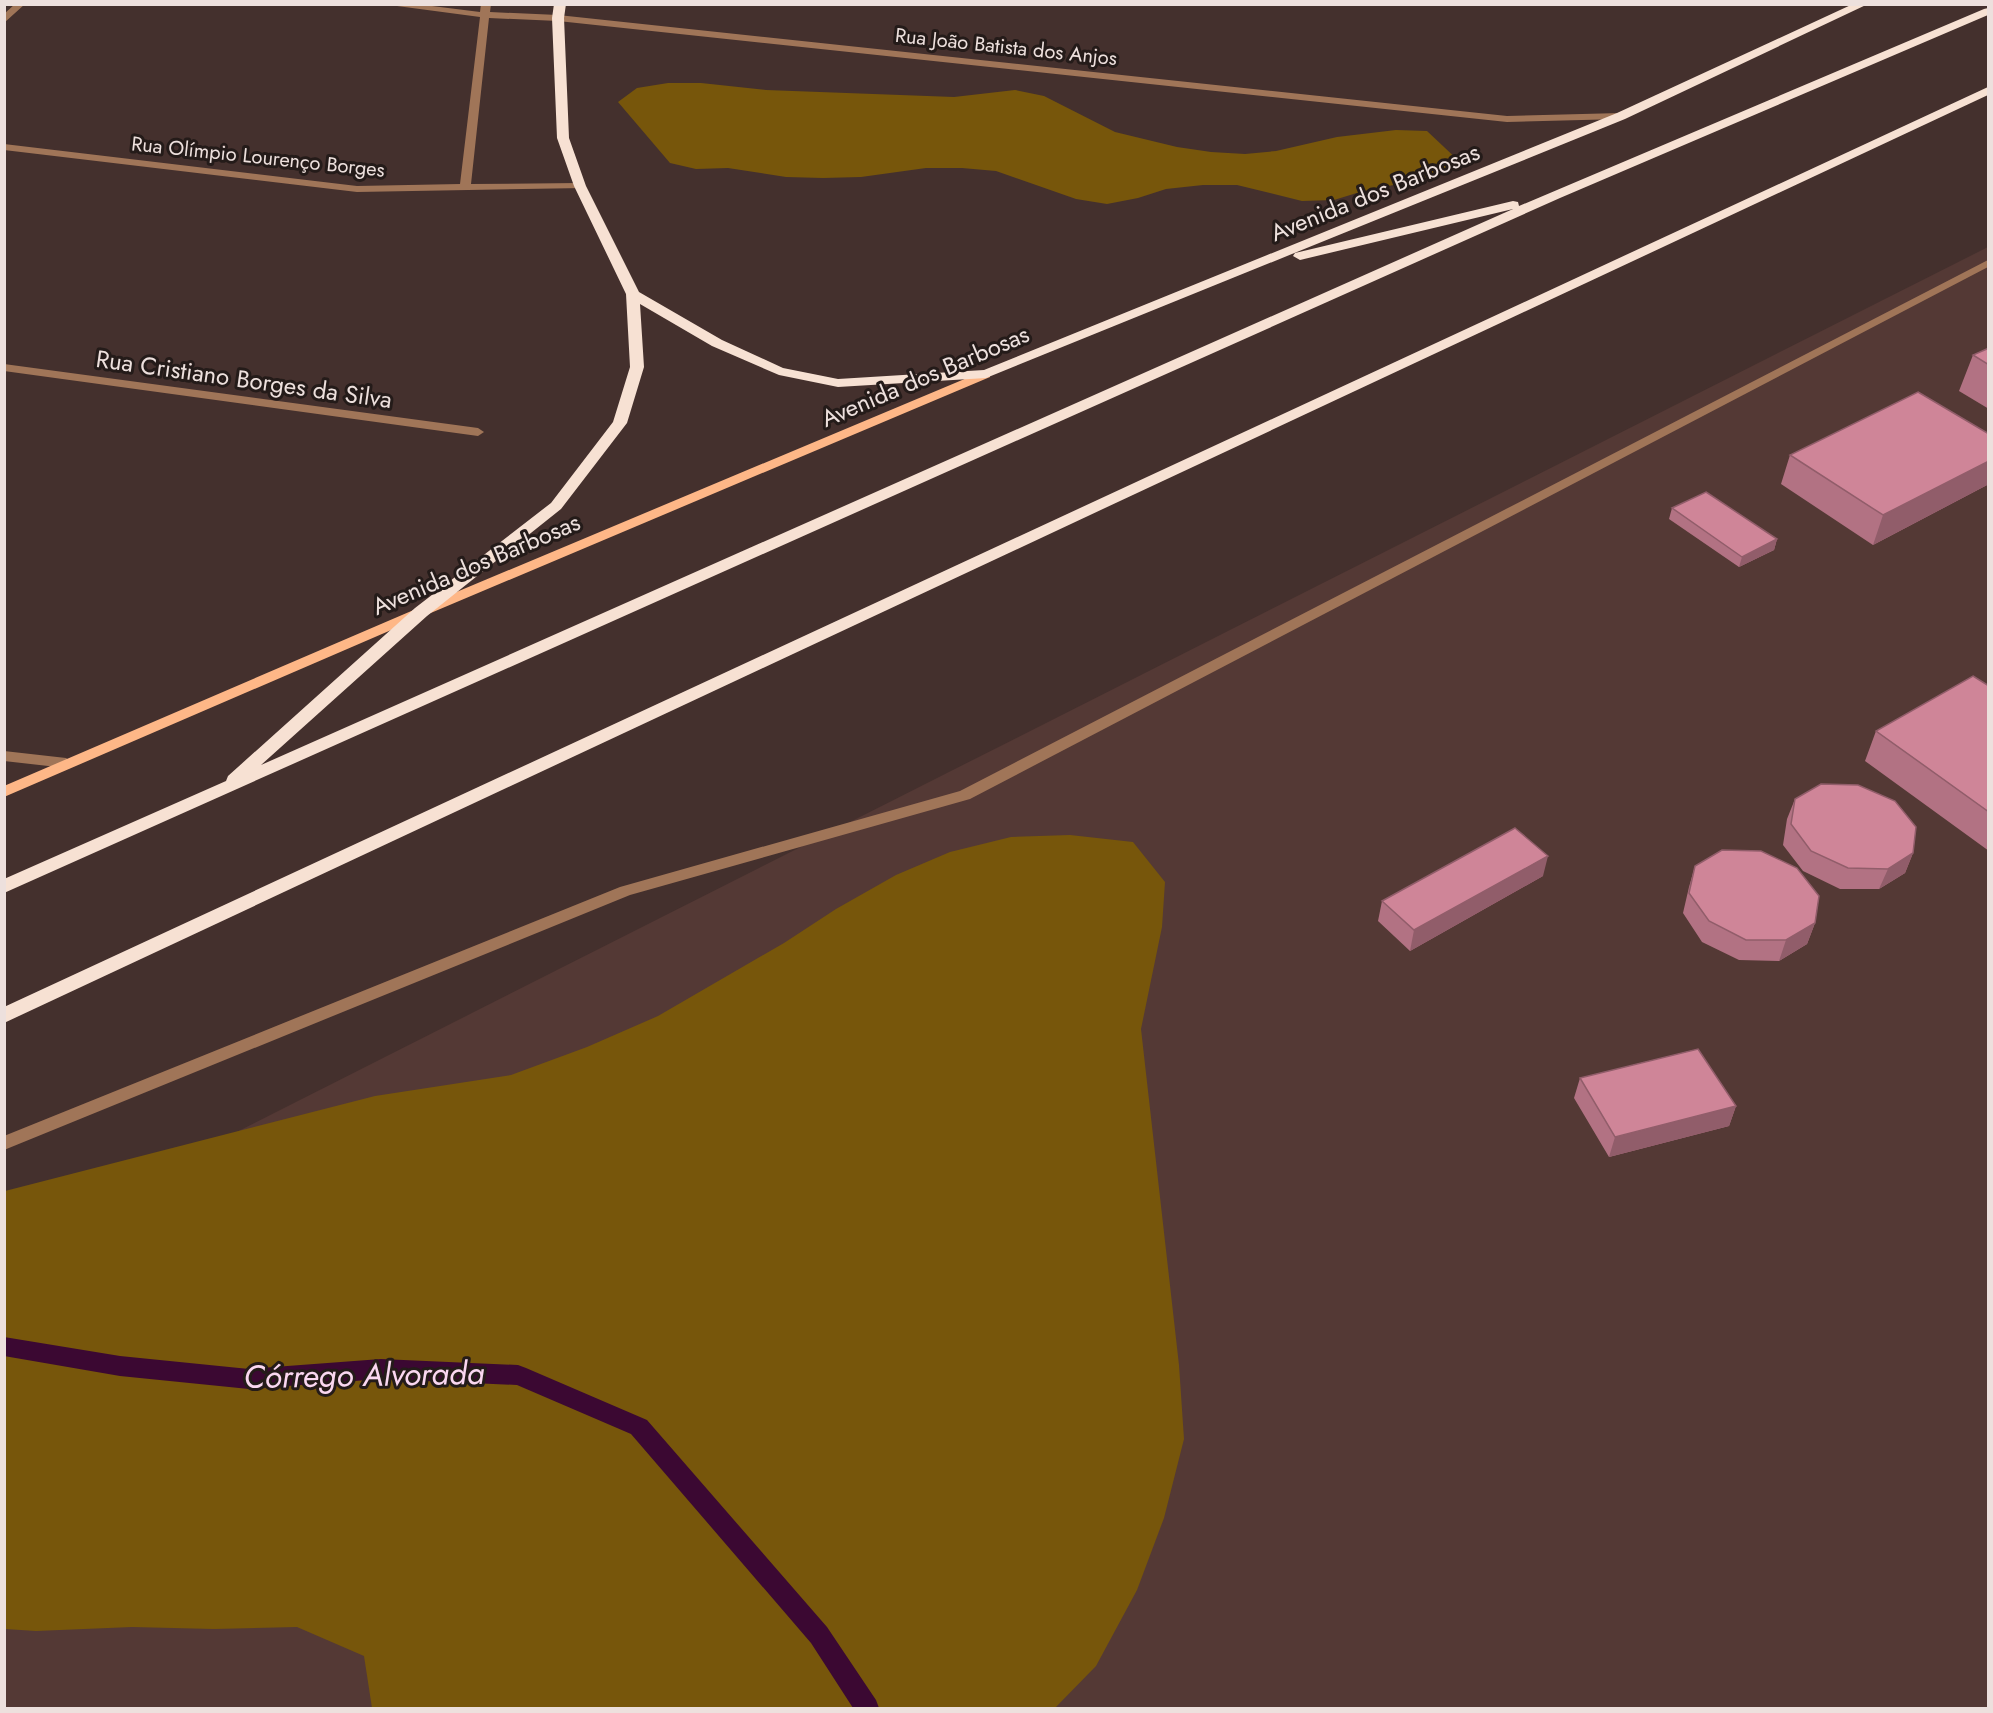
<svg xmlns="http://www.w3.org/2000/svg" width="1993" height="1713" font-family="Jost,sans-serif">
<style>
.built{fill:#543935}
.forest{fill:#77560b}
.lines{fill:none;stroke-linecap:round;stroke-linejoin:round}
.stream{fill:#3b0832;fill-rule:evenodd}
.minor{fill:#a07558;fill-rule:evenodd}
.major{fill:#feb787;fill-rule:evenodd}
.highway{fill:#f7e1d3;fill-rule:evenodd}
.wall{fill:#b27283}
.shaded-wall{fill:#915d6a}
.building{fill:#cf8598;stroke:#915d6a;stroke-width:1.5}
.labels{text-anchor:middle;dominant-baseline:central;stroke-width:6;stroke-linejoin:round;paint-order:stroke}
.far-street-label{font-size:20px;fill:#ede0dd;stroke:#241b19}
.street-label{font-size:24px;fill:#ede0dd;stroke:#241b19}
.near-water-label{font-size:32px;font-style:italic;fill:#fad7f0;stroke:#241b19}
</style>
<rect width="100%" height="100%" fill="#44302d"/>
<!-- built -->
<path class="built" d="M1988,247V1708H5V1249Z"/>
<!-- forest -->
<path class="forest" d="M668,83H701L766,90L954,97L1015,90L1044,96L1115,132L1177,147L1211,152L1245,154L1276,151L1337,137L1396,130L1427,131L1461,163L1427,178L1360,192L1334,200L1302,201L1237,185H1203L1166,189L1138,198L1107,204L1076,199L996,171L962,168H926L861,177L823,178L786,177L728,168L696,169L670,163L618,102L637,88Z
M1070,835L1133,842L1165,882L1162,927L1141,1029L1179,1365L1184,1439L1164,1518L1137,1590L1096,1666L1055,1708H372L364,1656L297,1627L214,1629L132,1627L36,1631L5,1629V1191L375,1096L511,1075L587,1047L658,1016L784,943L836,909L896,875L950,852L1011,837Z"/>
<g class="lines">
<!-- stream -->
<path class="stream" d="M4,1337L120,1356L249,1369L381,1359L518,1365L526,1368L647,1420L827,1627L876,1700L879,1708H853L811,1643L631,1434L517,1385L381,1379L249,1389L120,1376L4,1356Z"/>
<!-- minor -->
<path class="minor" d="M15,4H25L4,23V14Z
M382,4H416L480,12L481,4H491L490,12L558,15L1507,116L1621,113L1626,116L1621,119L1507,122L558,21L489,18L471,184L580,183L584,184V188L357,192L4,150V144L357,186L460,184L480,17Z
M1988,260V267L970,799L630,895L4,1150V1136L620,887L960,791Z
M4,364L478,428L484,432L478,436L4,371Z
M4,751L66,758L73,763L66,768L4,761Z"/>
<!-- major -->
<path class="major" d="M986,370L990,371V377L426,615L4,797V786L416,609Z"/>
<!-- highway -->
<path class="highway" d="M554,4H566L564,18L569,138L586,186L639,292L722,340L783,368L838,379L984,370L1617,113L1853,4H1868L1625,119L986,378L838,387L779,375L712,346L640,304L644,367L627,423L561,509L427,616L261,765L1513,209L1300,260L1293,256L1295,253L1513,201L1518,202L1519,206L1984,9L1988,8V15L1560,198L4,893V879L226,781L228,776L415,608L551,503L613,422L630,367L626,294L574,186L557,138L552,18Z
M1988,87V95L4,1023V1007Z"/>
</g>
<!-- wall -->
<path class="wall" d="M1989,348V409L1959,391L1973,355Z
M1989,434V484L1873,545L1781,484L1790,455Z
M1672,508L1777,539L1774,550L1739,567L1669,519Z
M1989,686V851L1865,761L1876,731Z
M1795,799L1913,853L1905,873L1879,889H1840L1803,871L1783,845L1787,819Z
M1695,866L1815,923L1807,944L1779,961L1739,960L1702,942L1683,913L1689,887Z
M1543,876L1410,951L1378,921L1382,901Z
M1580,1078L1736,1106L1729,1126L1609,1157L1574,1098Z"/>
<!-- shaded-wall -->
<path class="shaded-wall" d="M1989,461V484L1873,545L1883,515Z
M1777,539L1774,550L1739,567L1742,557Z
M1913,853L1905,873L1879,889L1888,869Z
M1548,856L1543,876L1410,951L1414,930Z
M1815,923L1807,944L1779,961L1786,940Z
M1736,1106L1729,1126L1609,1157L1615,1137Z"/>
<!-- building -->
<path class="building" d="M1989,348V365L1973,355Z
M1918,392L1989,434V461L1883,515L1790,455Z
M1706,492L1777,539L1742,557L1672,508Z
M1973,676L1989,686V812L1876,731Z
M1821,784L1858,785L1895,801L1916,827L1913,853L1888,869L1848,868L1811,851L1791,824L1795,799Z
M1515,828L1548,856L1414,930L1382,901Z
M1722,850L1761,851L1797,868L1819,896L1815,923L1786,940H1746L1709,921L1689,893L1695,866Z
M1698,1049L1736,1106L1615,1137L1580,1078Z"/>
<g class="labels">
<!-- far-street labels -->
<g class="far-street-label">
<text transform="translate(1006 47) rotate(6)">Rua João Batista dos Anjos</text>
<text transform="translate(258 157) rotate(6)">Rua Olímpio Lourenço Borges</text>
</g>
<!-- street labels -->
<g class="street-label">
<text transform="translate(1375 192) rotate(-22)">Avenida dos Barbosas</text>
<text transform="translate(925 376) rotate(-23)">Avenida dos Barbosas</text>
<text transform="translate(244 379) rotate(8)">Rua Cristiano Borges da Silva</text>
<text transform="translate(476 564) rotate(-23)">Avenida dos Barbosas</text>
</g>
<!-- near-water labels -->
<g class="near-water-label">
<text transform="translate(364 1375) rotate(-1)">Córrego Alvorada</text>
</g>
</g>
<!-- border -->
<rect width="1993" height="1713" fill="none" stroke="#ede0dd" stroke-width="12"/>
</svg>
